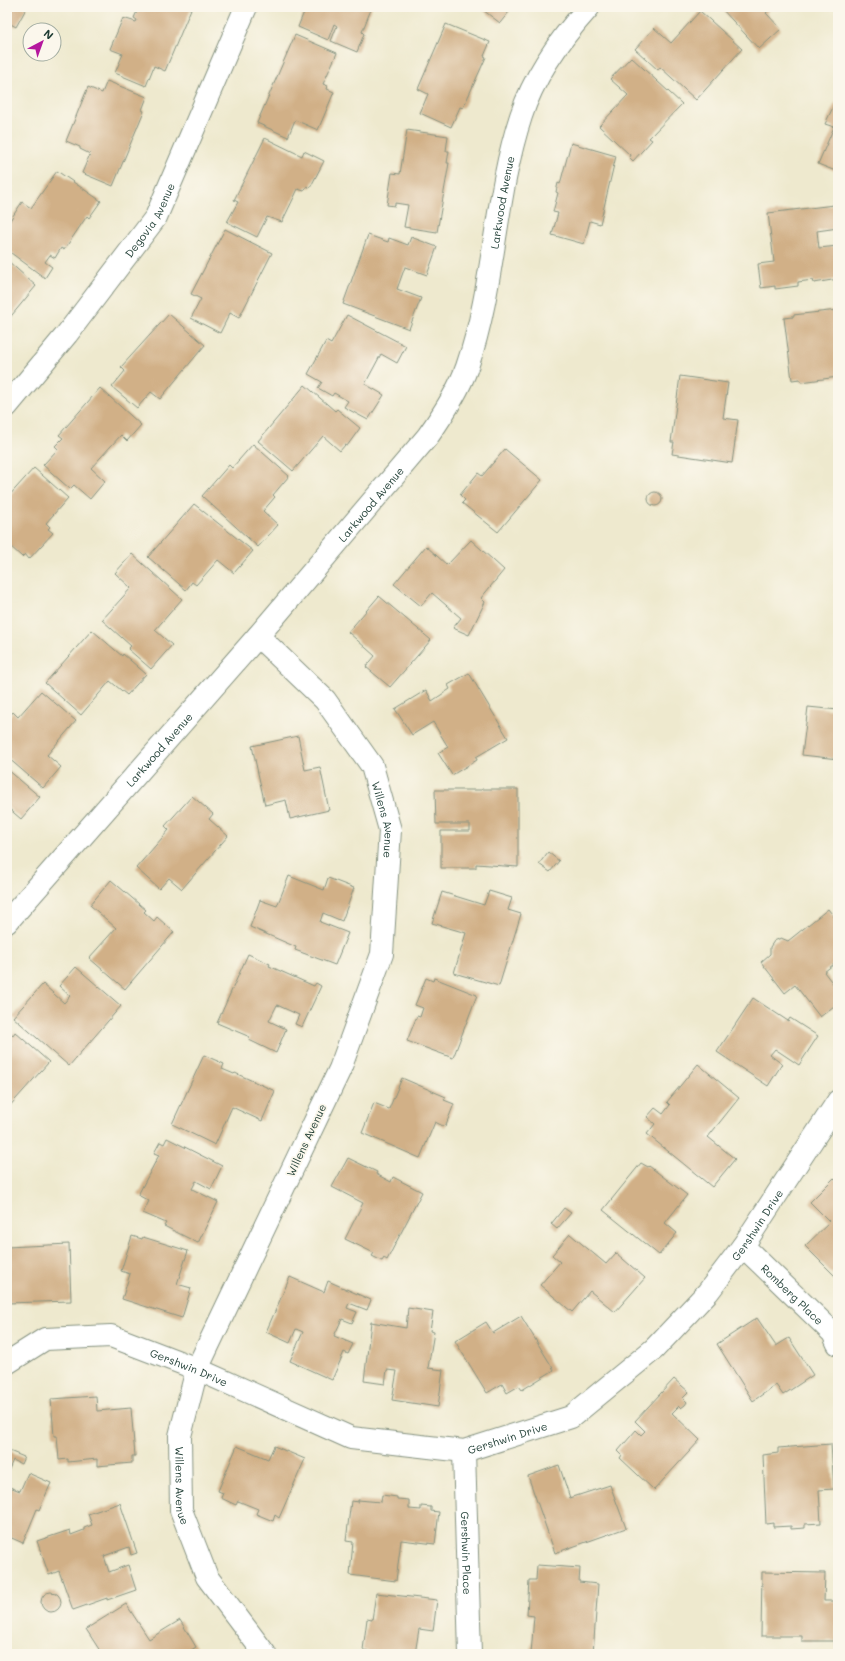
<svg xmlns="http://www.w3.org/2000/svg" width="845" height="1661" font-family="Mali,sans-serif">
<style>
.building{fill:#d1b087}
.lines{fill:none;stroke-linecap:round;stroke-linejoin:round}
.minor-casing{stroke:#869381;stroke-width:24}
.minor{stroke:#fff;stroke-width:22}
.labels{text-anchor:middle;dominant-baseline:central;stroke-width:3.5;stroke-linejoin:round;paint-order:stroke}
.street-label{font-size:11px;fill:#1f3d34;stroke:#fbf7ec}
</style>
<rect width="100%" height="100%" fill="#fbf7ec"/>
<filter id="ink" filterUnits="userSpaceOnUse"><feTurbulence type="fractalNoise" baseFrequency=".025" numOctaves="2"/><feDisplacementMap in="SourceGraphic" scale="8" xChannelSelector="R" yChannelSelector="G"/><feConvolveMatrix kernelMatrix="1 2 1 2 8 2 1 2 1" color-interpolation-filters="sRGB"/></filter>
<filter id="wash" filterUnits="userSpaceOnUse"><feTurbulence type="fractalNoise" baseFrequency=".012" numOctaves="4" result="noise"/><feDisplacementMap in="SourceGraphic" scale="16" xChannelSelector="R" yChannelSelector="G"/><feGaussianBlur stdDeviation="0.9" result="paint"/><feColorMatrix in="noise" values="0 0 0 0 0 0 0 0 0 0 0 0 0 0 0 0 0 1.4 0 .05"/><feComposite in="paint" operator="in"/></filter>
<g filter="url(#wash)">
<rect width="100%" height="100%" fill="#eee9ce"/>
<g id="blocks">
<!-- building -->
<path class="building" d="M7,7H27L16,27L7,22Z
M139,7H187L191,9L165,71L154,66L146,86L115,73L123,54L110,49L123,18L136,22L137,20L134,18Z
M306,7H372L362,32L364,34L357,52L331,41L337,26L334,24L328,40L298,27Z
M479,7H513L500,23Z
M720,7H772L766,13L781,29L759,49Z
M700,11L742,49L696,100L660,67L658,70L635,49L654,28L671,43Z
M446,24L490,42L484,56L486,57L463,108L460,107L451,127L420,113L428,94L418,89Z
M295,35L337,53L323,84L328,86L327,89L334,92L318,130L295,120L288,137L257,123Z
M631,57L682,104L649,138L652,140L633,161L629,157L630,155L599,126L628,95L610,79Z
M107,81L147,97L142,110L144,111L113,186L82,173L90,154L80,149V147L66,141L88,87L102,93Z
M835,103L838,104V172L818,164L834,127L825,124Z
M407,130L448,136L446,151H449L447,163H449L437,232L404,227L408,205L395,203V206L387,205L392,173L400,174Z
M265,138L302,156L304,151L324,161L310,188L307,186L304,191L298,189L282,222L267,217L257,237L227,222L238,202L234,200Z
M571,143L616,156L600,224L590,221L584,244L552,235L558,213L553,212L558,193L556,192L558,183L560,184Z
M57,171L101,201L89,218L87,216L64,250L61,248L55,258L50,255L45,262L52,267L45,278L7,250V225L22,202L31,208Z
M834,205L838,228L817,231L819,248L838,246V279L814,283L813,280L798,282V286L775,289V286L761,288L758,264L774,262L768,213Z
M225,229L272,253L239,318L230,313L220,333L191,318L201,299L191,294Z
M368,235L388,242L389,238L408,245L411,237L437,247L427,275L405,267L397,289L421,298L409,329L343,304Z
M7,260L36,286L7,321Z
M838,310V377L801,382L800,379L792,380L784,318L793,317V315Z
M169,314L205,345L160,399L151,392L137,408L112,387L125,371L121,367Z
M347,315L406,346L397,363L381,354L365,384L384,395L368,420L344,407L348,401L334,393L332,396L318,388L322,382L308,374L326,341L331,344Z
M680,376L728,383L723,418L738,420L732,463L672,454L674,442H671Z
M305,385L335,411L337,409L360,428L347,446L345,445L340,451L323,436L293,471L258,441Z
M100,388L141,425L127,441L121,435L91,468L105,481L90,499L74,485L70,489L43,465L58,449L55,446L63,438L59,435Z
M253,444L289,476L273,495L275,497L263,511L278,525L258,547L202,496L229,465L232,468Z
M505,449L542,480L498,532L462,503L465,500L460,495L478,473L482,476Z
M34,468L68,498L46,523L50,527L48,529L53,533L29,559L25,554L22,557L8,544L7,545V498Z
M648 499a7 7 0 1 1 14 0a7 7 0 1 1-14 0Z
M194,504L253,551L234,573L218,560L196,585L192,582L186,590L148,557Z
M471,540L504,570L481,598L485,602L469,635L453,628L461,618L432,593L421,606L394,584L426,546L447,565Z
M132,554L182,599L155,630L172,645L151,669L128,649L131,646L102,620L131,588L115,573Z
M379,596L431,640L390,687L366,667L375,656L348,632Z
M92,630L122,656L123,654L146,674L127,695L110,681L81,715L45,683Z
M469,673L508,738L476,757L477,760L452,775L438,753L448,747L433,722L412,735L395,709L426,690L432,701L450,689L448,685Z
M41,691L76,721L47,755L61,767L43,788L7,757V719L13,712L18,717Z
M808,707L838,710V759L802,755Z
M298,736L305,770L320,767L329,810L290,819L286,800L265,805L252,746Z
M7,769L40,797L21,819L7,807Z
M482,789H518V867L476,864V868H441V831H470V824H436L435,790H482Z
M192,796L213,814L209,819L228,836L182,889L169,878L159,889L136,868L169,830L165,826Z
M548,852L559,861L550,872L539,864Z
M289,876L324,890L328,878L354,888L342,921L323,913L320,922L348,933L335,965L295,950L296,947L250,927L260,900L277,906Z
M111,880L146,910L144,912L154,921L157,917L174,932L125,989L89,958L116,928L90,905Z
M489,891L512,898L508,910L521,914L499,986L454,973L466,933L432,923L442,892L484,905Z
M828,909L838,922V961L824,972L838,990V1003L820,1017L795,985L785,993L761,962L770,954V947L774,941L781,938L788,941Z
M248,954L270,964L269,966L314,986L316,983L321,986L302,1027L295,1024L299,1015L277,1005L269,1021L286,1029L276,1053L249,1040L250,1037L217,1023Z
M76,967L121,1006L69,1066L13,1017L43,984L64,1003L70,996L59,986Z
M426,978L433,981L434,978L477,995L453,1058L407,1041L417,1016L420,1017L423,1008L415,1005Z
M753,998L788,1021L790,1018L818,1036L799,1065L775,1049L770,1055L782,1064L768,1086L717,1052Z
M7,1030L13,1035L15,1032L49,1062L7,1109Z
M204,1055L224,1064L222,1069L234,1074L235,1073L275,1091L262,1121L232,1107L215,1145L172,1124Z
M698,1064L739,1098L708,1137L735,1159L712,1187L647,1134L655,1124L647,1117L655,1108L663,1114L670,1105L667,1102Z
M402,1078L446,1097L444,1100L454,1104L445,1127L435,1122L420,1158L362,1133L374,1103L389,1109Z
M167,1138L222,1166L211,1189L196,1181L192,1189L218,1202L198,1243L164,1226L166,1223L143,1213L149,1201L138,1195L159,1155L154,1153L160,1142L164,1144Z
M348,1158L377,1172L376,1174L391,1182L393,1177L422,1192L387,1260L384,1258L382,1261L372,1256L374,1253L345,1239L363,1203L332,1187Z
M641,1163L648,1167L649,1166L687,1195L665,1223L677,1233L659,1255L603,1210Z
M834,1178L838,1182V1279L805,1246L830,1222L810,1202Z
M564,1208L571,1213L557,1229L551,1224Z
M570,1234L606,1264L616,1253L645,1278L615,1312L590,1291L572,1312L540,1285L560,1262L552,1255Z
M132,1236L142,1239L143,1237L188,1251L177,1284L191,1288L182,1318L122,1299L130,1274L121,1271Z
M69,1244L71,1301L7,1303V1247Z
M290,1277L324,1292L328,1281L371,1300L367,1310L349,1303L347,1308L357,1312L352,1323L342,1319L334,1336L353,1344L348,1354L344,1352L332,1380L290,1361L303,1332L296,1329L290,1343L266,1332Z
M408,1308L433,1312L430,1331L434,1332L428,1368L443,1370L438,1407L392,1400L397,1371L387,1370L385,1384L364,1381L371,1322L406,1328Z
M521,1316L554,1370L522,1390L519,1386L507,1393L502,1384L487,1393L455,1341L486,1322L493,1333Z
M757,1318L776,1346L789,1338L813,1375L783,1395L776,1385L753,1401L717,1344Z
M674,1379L689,1392L683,1398L687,1402L685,1405L681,1408L679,1406L672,1413L700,1440L654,1490L620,1458L622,1455L618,1451L636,1430L641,1435L645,1431L635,1421Z
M96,1396L97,1411L131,1408L135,1456H132V1463L97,1466V1459L68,1462V1459L59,1460L57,1436H54L51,1399Z
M831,1444L834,1489L819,1490L821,1523L805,1524V1528L791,1529V1526L773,1527V1523L766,1524L763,1455L778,1453V1448Z
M237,1446L268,1459L274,1446L305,1459L279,1518L275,1515L273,1521L256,1514L258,1509L238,1501L236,1505L221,1498L223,1493L218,1491Z
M7,1450L24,1457L21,1464L13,1460L7,1474Z
M559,1465L570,1498L610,1485L626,1528L555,1553L528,1476Z
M28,1473L51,1483L39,1510L37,1509L23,1543L7,1536V1486L20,1491Z
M382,1495L397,1497V1499L409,1500V1509L421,1510V1506L431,1507V1511L439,1512L435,1544L401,1540L396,1581L350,1575L353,1542L346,1541L351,1501L358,1502V1500L381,1502Z
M120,1503L137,1553L131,1555L129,1547L104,1556L109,1572L128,1565L136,1590L107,1600V1598L73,1610L59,1571L49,1575L37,1541L70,1530L71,1535L84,1530V1528L92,1525L88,1514Z
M537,1565L580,1568L579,1582L598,1584L593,1654H531L534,1616L527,1615L529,1580H536Z
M762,1572L825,1573L824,1601H837L836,1637H838V1647H836V1641H802V1636H761Z
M41 1602a10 10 0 1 1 20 0a10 10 0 1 1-20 0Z
M376,1593L437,1600L433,1631L419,1629L415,1654H367L368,1651L363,1650L367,1619L372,1620Z
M126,1604L149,1639L180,1620L196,1647L185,1654H102L86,1629Z"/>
</g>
</g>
<g filter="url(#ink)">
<use href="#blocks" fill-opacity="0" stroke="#869381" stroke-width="1"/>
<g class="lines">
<defs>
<g id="minor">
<path id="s1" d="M7,406L67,334L156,217L246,7"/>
<path id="s2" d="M258,636L325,700L372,766L390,830L382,954L340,1069L197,1369L180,1436L181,1510L207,1577L265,1654"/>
<path id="s3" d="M7,922L258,636L428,436C442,416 459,390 467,367C495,286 494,198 521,116C534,76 561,38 589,7"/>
<path id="s4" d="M743,1246L833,1333L838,1344"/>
<path id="s5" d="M7,1363L45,1339L111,1336L197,1369L351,1438L464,1451L571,1417L654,1349L708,1292L743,1246L838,1101"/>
<path id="s6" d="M464,1451L470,1654"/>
</g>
</defs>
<!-- minor casing -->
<use href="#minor" class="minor-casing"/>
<!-- minor -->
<use href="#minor" class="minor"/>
</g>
</g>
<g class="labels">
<!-- street labels -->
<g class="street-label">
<text stroke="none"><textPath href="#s3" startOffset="891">Larkwood Avenue</textPath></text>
<text stroke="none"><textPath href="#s1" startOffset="235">Degovia Avenue</textPath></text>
<text stroke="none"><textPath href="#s3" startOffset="554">Larkwood Avenue</textPath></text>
<text stroke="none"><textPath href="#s3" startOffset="230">Larkwood Avenue</textPath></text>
<text stroke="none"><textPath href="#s2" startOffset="229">Willens Avenue</textPath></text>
<text transform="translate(306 1140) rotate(-65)">Willens Avenue</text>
<text stroke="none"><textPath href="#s5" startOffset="867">Gershwin Drive</textPath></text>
<text stroke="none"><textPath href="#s4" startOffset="69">Romberg Place</textPath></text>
<text stroke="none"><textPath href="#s5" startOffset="195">Gershwin Drive</textPath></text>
<text stroke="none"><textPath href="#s5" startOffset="531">Gershwin Drive</textPath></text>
<text stroke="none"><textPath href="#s2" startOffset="938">Willens Avenue</textPath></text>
<text stroke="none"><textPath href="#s6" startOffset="102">Gershwin Place</textPath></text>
</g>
</g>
<!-- margin -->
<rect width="845" height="1661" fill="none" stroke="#fbf7ec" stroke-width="24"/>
<!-- north arrow -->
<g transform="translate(42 42) rotate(41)"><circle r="19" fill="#fbf7ec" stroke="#a3ada2"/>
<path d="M0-3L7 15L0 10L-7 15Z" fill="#b5179e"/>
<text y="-6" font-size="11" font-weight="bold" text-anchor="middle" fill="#1f3d34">N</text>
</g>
</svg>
